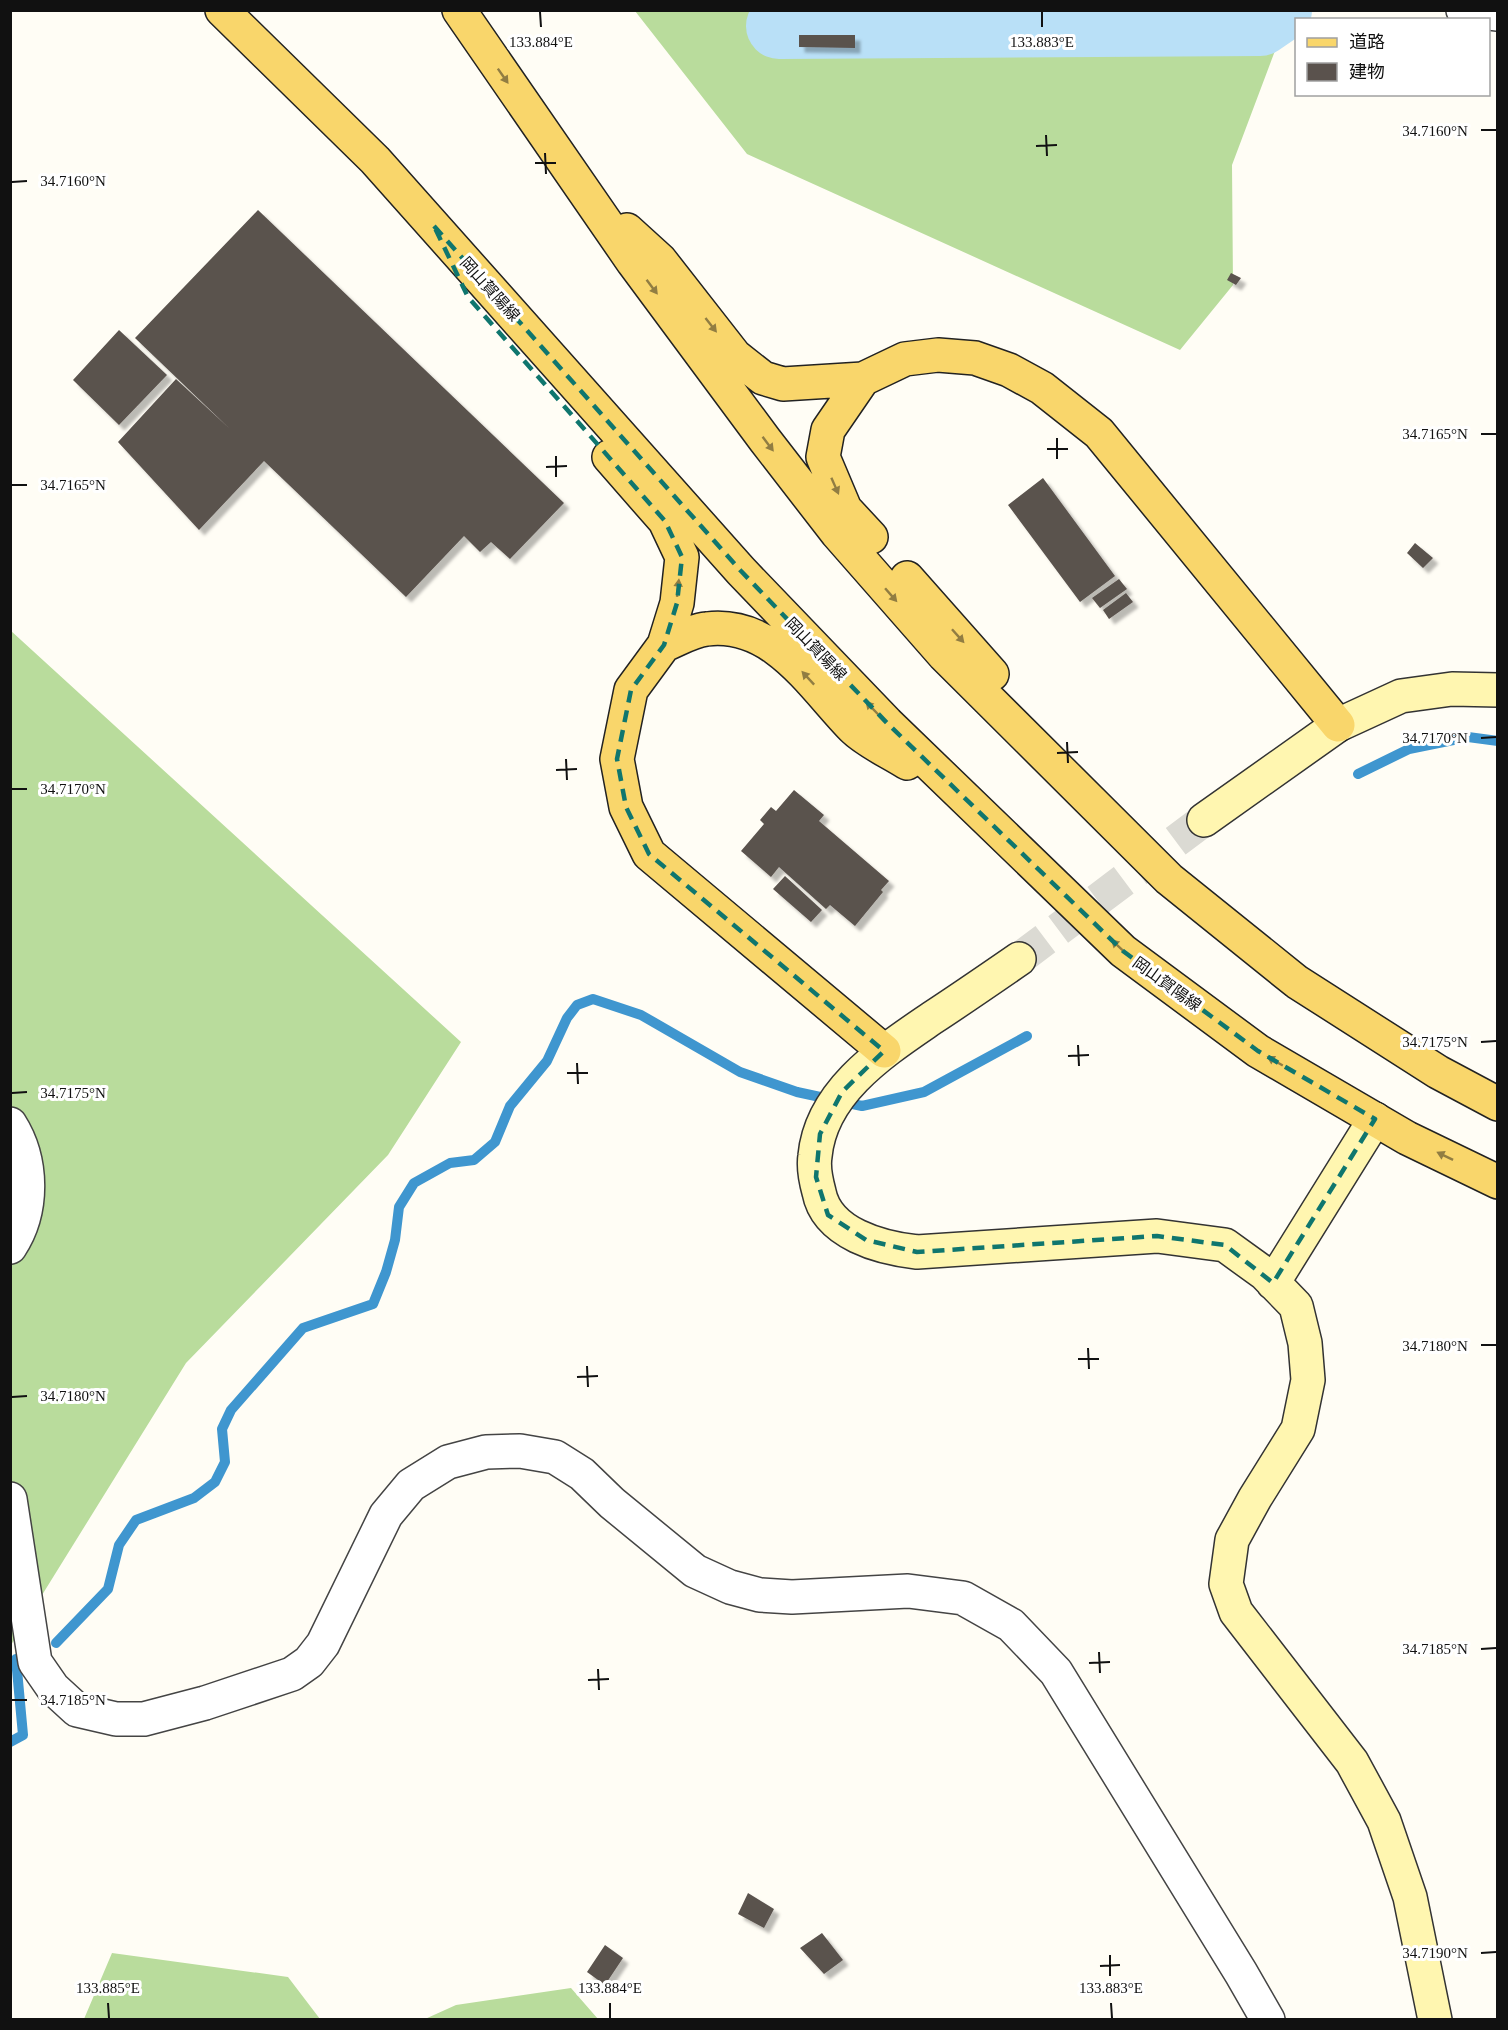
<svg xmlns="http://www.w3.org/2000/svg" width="1508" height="2030" font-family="'Times New Roman','Noto Sans JP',serif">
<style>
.forest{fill:#b9dc9c}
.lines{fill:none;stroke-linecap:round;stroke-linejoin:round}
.stream{stroke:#3f96cf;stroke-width:10}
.river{stroke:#b9e0f7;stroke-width:66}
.building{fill:#5a524d;filter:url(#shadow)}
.secondary-tunnel{stroke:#dbdad3;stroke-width:33;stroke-dasharray:33 16;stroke-linecap:butt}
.street-casing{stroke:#444;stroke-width:36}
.secondary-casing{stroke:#333;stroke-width:36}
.primary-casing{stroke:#222;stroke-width:36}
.street{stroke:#fff;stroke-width:33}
.secondary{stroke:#fff6b0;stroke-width:33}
.primary{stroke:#f9d66b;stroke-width:33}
.oneway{fill:#917d42}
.marked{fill:none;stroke:#0f766e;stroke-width:4.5;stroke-dasharray:12 8;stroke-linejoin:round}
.ticks{fill:none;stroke:#111;stroke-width:2}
.labels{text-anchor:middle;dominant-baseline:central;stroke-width:6;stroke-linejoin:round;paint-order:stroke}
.street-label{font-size:16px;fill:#111;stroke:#fff}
.ticks-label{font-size:15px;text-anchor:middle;fill:#111;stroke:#fff;stroke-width:6;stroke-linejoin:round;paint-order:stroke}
</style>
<defs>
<filter id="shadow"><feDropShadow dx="5.5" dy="5.5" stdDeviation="1.5" flood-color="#0004"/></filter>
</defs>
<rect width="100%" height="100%" fill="#fffdf5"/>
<!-- forest -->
<path class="forest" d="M635,11H1290L1232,165L1233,285L1180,350L747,154Z
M10,630L461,1042L388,1155L186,1363L11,1645Z
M112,1953L288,1977L320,2019H84Z
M571,1988L598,2019H425L456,2005Z"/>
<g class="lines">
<!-- stream -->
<path class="stream" d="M761,10L779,26
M1358,774L1409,749L1468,737L1498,741
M56,1643L108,1589L119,1545L136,1520L194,1498L215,1482L225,1462L222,1429L231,1410L303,1328L373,1304L386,1272L395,1240L399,1207L414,1183L450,1163L474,1160L495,1142L510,1106L547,1061L567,1018L577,1005L593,999L641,1015L740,1072L797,1092L862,1106L924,1092L1027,1036
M10,1742L23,1735L16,1659"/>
<!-- river -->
<path class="river" d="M779,26L1260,23L1279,10"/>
</g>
<!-- building -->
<path class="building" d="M799,35H855V48L799,47Z
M258,210L564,503L510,559L491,542L480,552L464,536L406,597L264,461L199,530L118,442L176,379L230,429L135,338Z
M1231,273L1241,278L1236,285L1227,280Z
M119,330L167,375L119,425L73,380Z
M1043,478L1115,576L1080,602L1008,505Z
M1415,543L1433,558L1423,568L1407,553Z
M1119,579L1127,589L1100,608L1092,598Z
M1126,593L1133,602L1109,619L1103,610Z
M794,790L824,815L819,821L889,881L881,890L883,892L855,926L830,905L826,909L779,867L771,877L741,851L764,824L760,820L771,807L776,811Z
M785,876L822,910L811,922L773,889Z
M748,1893L774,1909L764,1928L738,1914Z
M822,1933L843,1960L824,1974L800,1948Z
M605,1945L623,1958L605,1985L587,1972Z"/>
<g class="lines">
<!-- secondary-tunnel -->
<path class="secondary-tunnel" d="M1019,959L1204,820"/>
<defs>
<path id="street" d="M1463,10L1498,14
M10,1124C33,1160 34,1211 10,1247
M10,1499L35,1662L53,1688L77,1710L116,1719H144L205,1703L292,1674L309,1662L323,1644L386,1515L411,1485L448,1462L486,1452L520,1451L555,1457L582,1474L612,1503L695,1571L730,1587L760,1595L792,1597L908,1591L963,1598L1011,1625L1056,1672L1241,1973L1268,2020"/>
<path id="secondary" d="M1204,820L1338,725L1401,696L1452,689L1498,690
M1019,959C990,979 961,999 932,1018C884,1051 821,1091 815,1156C813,1168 816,1181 819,1192C827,1234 881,1248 917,1252L1157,1236L1225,1245L1265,1274L1296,1306L1305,1343L1308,1380L1298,1429L1255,1498L1232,1540L1226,1584L1236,1612L1352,1762L1384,1821L1410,1897L1435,2020
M1273,1283L1375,1119"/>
<path id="primary" d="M222,10L375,160L741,571L887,723L1123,951L1258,1051L1407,1138L1498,1182
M459,10L633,262L765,440L837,533L944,655L1169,879L1297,982L1438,1072L1498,1104
M627,230L660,260L735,356L763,378L783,384L863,379L905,359L938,355L975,358L1009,370L1042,388L1099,433L1338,725
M863,379L828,430L823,457L845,509L871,537
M609,457L665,521L682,557L677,603L664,645L631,690L617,759L626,807L649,854L884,1051
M907,578L992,674
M664,645C677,640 693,630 707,629C774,621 812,686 853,728C867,742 890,752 907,763"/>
</defs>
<!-- street casing -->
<use href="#street" class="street-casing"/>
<!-- secondary casing -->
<use href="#secondary" class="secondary-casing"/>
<!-- primary casing -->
<use href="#primary" class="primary-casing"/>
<!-- street -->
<use href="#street" class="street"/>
<!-- secondary -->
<use href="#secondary" class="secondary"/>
<!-- primary -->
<use href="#primary" class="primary"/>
</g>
<!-- one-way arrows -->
<defs><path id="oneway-solid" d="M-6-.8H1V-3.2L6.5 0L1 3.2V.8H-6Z" transform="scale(1.5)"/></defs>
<g class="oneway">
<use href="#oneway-solid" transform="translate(503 76) rotate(55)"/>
<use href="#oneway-solid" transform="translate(652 287) rotate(53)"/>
<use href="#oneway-solid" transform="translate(711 325) rotate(52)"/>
<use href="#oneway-solid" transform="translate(768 444) rotate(53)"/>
<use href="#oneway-solid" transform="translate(835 486) rotate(66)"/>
<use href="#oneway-solid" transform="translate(678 588) rotate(-84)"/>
<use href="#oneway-solid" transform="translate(891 595) rotate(49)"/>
<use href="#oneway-solid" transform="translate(958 636) rotate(48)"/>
<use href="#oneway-solid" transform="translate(808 678) rotate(-133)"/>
<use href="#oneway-solid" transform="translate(872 708) rotate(-134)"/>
<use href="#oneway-solid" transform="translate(1118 946) rotate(-137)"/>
<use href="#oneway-solid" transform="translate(1275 1061) rotate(-150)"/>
<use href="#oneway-solid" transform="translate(1445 1156) rotate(-154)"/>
</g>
<!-- marked area -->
<path class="marked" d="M434,226L741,571L887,723L1123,951L1258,1051L1375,1119L1273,1283L1225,1245L1157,1236L917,1252L866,1240L828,1215L816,1177L820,1134L842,1092L884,1051L649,854L626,807L617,759L631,690L664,645L677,603L682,557L665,521L468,297Z"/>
<!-- ticks -->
<path class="ticks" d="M540,12L541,27M1042,12V27M1481,130H1496M1046,135L1047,156M1036,146L1057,145M545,153L546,174M535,163H556M12,182L27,181M1481,434H1496M1057,438V459M1047,449H1068M556,456V477M546,467L567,466M12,485H27M1481,738L1496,737M1067,742L1068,763M1057,753L1078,752M566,759L567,780M556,770L577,769M12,789H27M1481,1042L1496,1041M1078,1045L1079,1066M1068,1056L1089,1055M577,1063L578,1084M567,1073H588M12,1093L27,1092M1481,1345H1496M1088,1348L1089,1369M1078,1359H1099M587,1366L588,1387M577,1377L598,1376M12,1397L27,1396M1481,1649L1496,1648M1099,1652L1100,1673M1089,1663L1110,1662M598,1669L599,1690M588,1680L609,1679M12,1700H27M1481,1953L1496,1952M1110,1955V1976M1100,1966L1120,1965M108,2003L109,2018M610,2003V2018M1111,2003L1112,2018"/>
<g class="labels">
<!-- street labels -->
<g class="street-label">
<text transform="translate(490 289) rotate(48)">岡山賀陽線</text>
<text transform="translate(816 649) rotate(46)">岡山賀陽線</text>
<text transform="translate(1167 984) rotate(36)">岡山賀陽線</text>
</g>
</g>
<g class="ticks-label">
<text x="541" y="47">133.884°E</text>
<text x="1042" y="47">133.883°E</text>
<text x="1435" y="136">34.7160°N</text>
<text x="73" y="186">34.7160°N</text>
<text x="1435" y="439">34.7165°N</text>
<text x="73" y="490">34.7165°N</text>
<text x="1435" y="743">34.7170°N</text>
<text x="73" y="794">34.7170°N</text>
<text x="1435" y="1047">34.7175°N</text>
<text x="73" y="1098">34.7175°N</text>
<text x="1435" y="1351">34.7180°N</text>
<text x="73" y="1401">34.7180°N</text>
<text x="1435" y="1654">34.7185°N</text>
<text x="73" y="1705">34.7185°N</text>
<text x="1435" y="1958">34.7190°N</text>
<text x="108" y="1993">133.885°E</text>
<text x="610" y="1993">133.884°E</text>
<text x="1111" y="1993">133.883°E</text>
</g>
<!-- border -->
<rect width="1508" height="2030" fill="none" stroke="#111111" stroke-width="24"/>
<!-- legend -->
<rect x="1295" y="18" width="195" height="78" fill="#ffffff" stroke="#a0a0a0" stroke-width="1.5"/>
<rect x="1307" y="38" width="30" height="9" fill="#f9d66b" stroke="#a0a0a0" stroke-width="1.5"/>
<text x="1349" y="48" font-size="18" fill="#111111">道路</text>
<rect x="1307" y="63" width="30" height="18" fill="#5a524d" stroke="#a0a0a0" stroke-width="1.5"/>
<text x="1349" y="78" font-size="18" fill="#111111">建物</text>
</svg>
